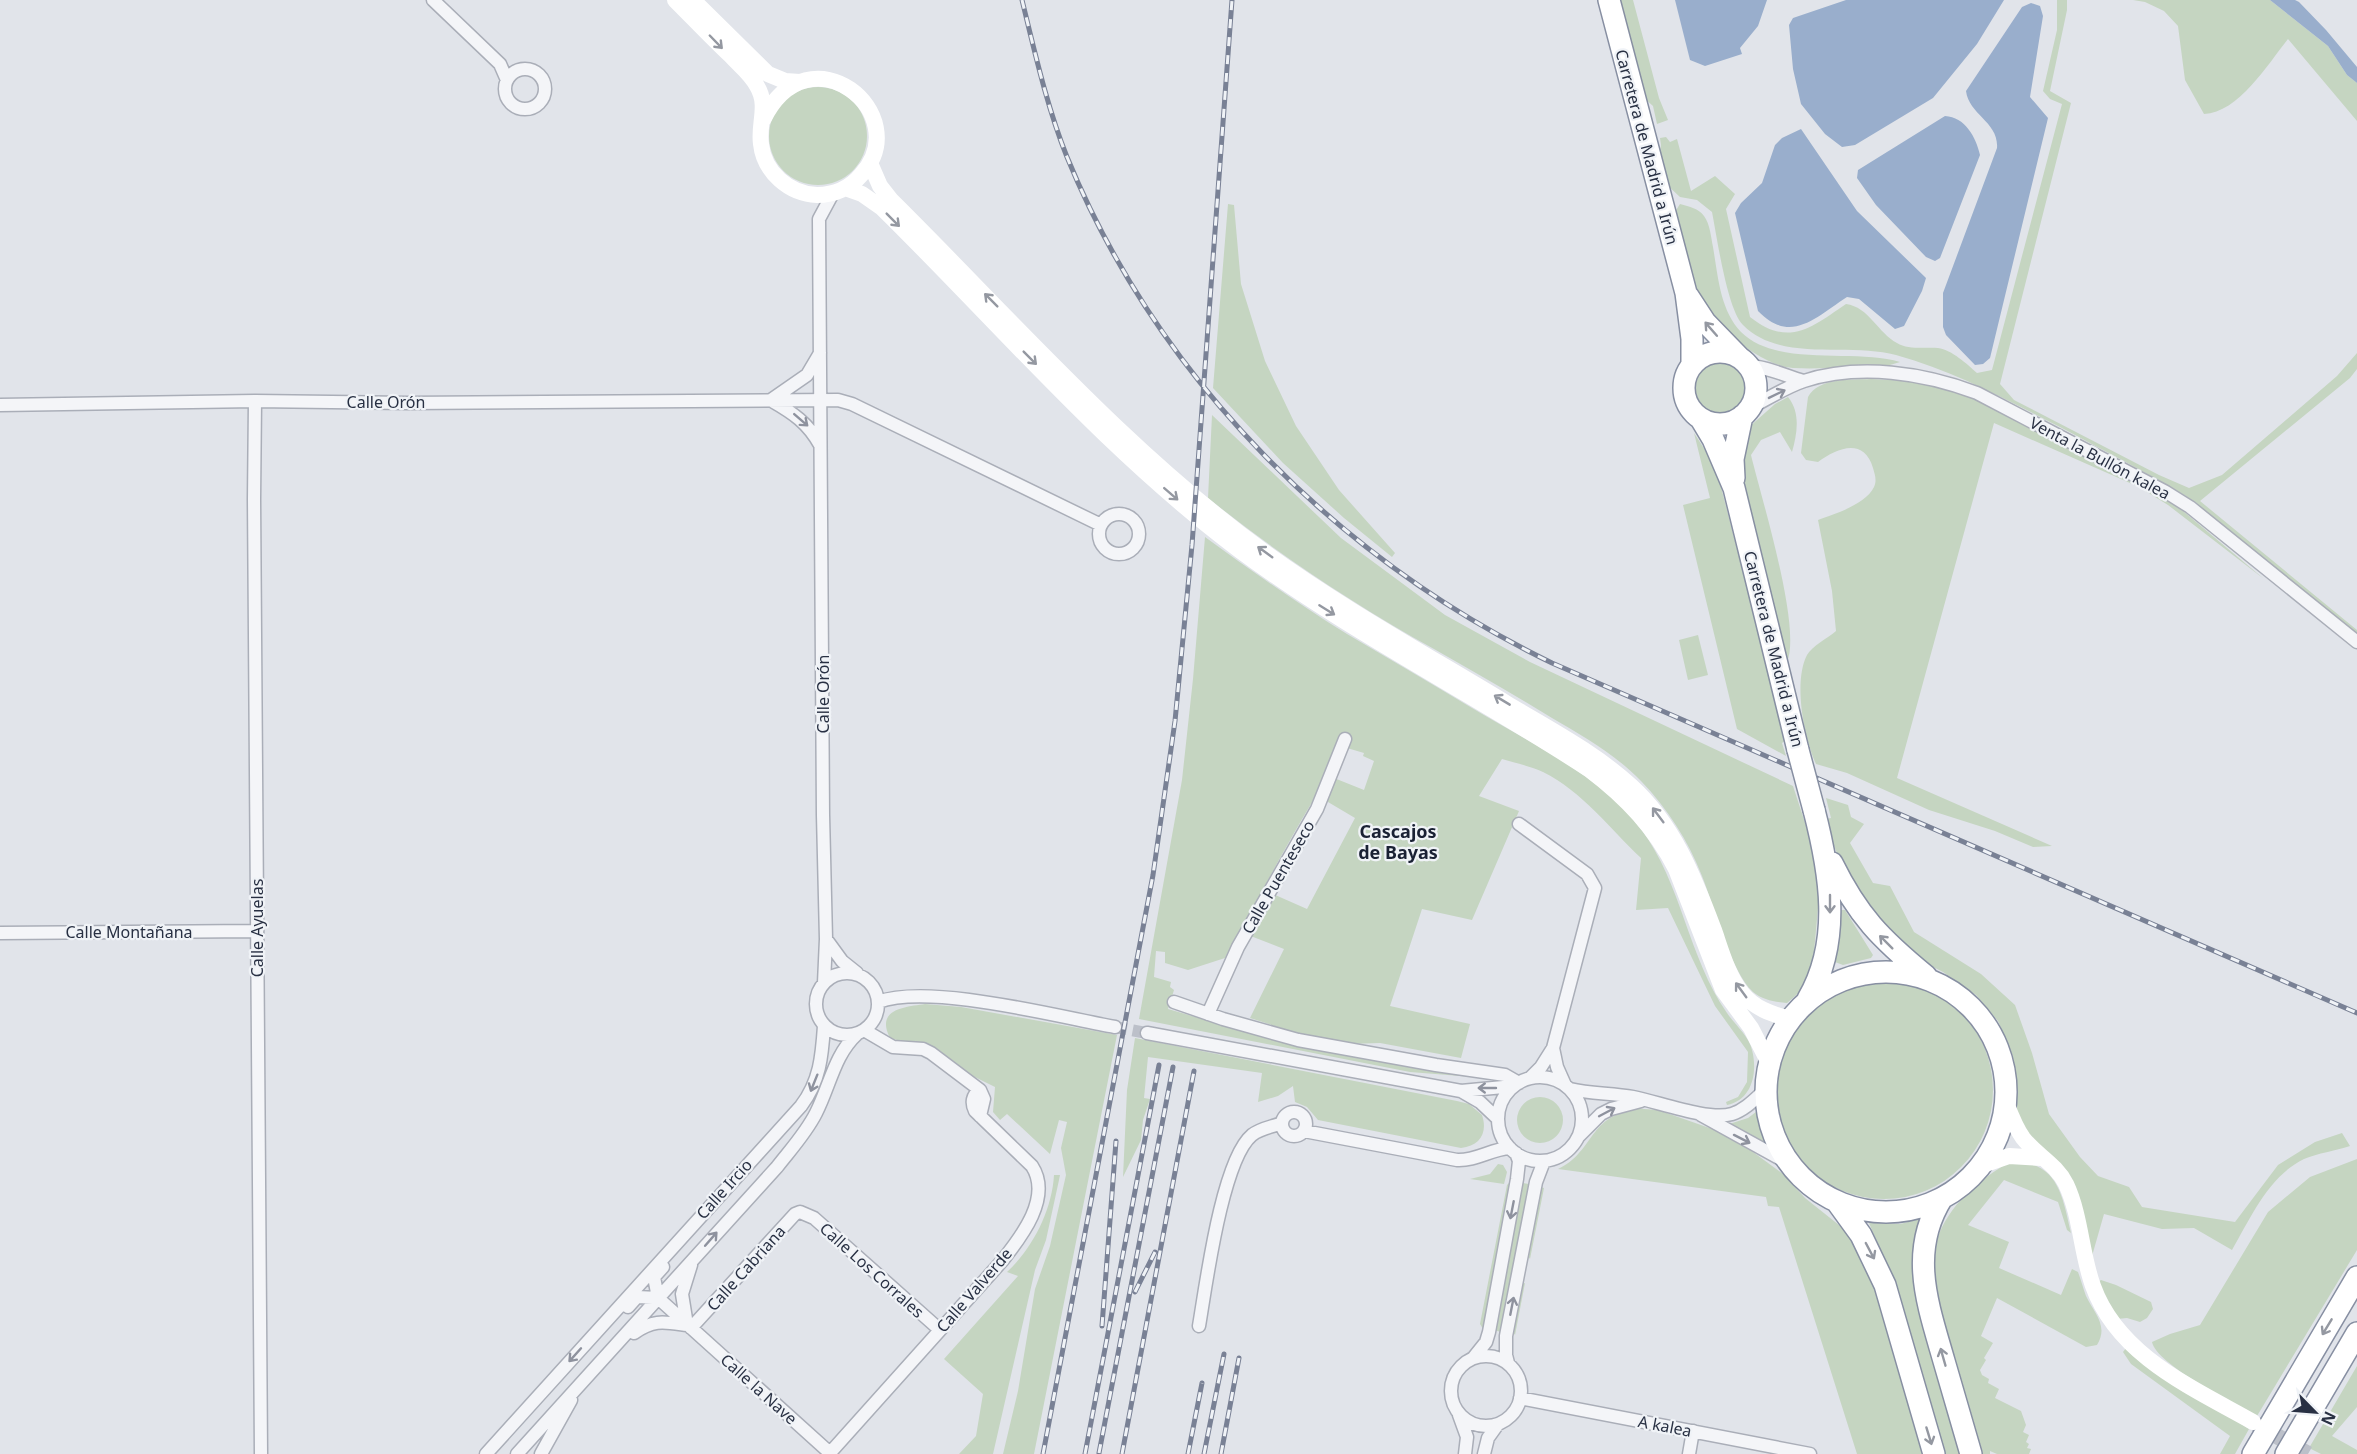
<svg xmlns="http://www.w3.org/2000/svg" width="2357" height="1454" font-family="'Noto Sans',sans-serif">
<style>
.green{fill:#c5d5c1}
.water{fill:#99aecc}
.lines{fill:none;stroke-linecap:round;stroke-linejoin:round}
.street-tunnel{stroke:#bcc0c9;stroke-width:12;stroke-dasharray:12 6;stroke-linecap:butt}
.secondary-tunnel{stroke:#bcc0c9;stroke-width:16;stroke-dasharray:16 8;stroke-linecap:butt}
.street-casing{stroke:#aaaeb8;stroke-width:15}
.highway-casing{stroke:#878fa2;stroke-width:24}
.street{stroke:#f4f5f8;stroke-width:12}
.secondary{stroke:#fff;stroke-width:16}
.highway{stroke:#fff;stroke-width:21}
.rail-casing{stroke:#798195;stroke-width:5}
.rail{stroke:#f0f3f7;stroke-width:3;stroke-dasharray:9;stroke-linecap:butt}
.highway-bridge-casing{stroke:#878fa2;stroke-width:24;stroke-linecap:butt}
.highway-bridge{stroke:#fff;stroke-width:21}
.oneway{stroke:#9498a1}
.oneway2{stroke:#8e929e}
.labels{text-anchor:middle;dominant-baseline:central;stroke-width:4.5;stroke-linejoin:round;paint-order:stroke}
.street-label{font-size:16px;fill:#283043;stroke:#f0f3f7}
.neighbourhood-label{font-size:18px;font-weight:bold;fill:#1a2134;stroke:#f0f3f7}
</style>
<rect width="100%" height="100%" fill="#e1e4ea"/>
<!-- green -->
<path class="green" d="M1619,0H1633L1659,98L1668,120L1657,124L1653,106L1644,98Z
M2057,0H2067V10L2050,91L2071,103L2000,384L2014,400L2159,475L2189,488L2222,475L2337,376L2357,353V369L2350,378L2200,501L2357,630V634L2186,496C2144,471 2101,449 2058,426C2005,399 1954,371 1896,355C1850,342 1780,363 1743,325C1727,309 1717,237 1712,212L1697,200L1680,197L1665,183L1659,157L1661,145L1660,138L1666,137L1670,142L1677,139L1691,191L1715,176L1735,194L1726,209L1750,317C1789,348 1812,327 1846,304C1869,307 1878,333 1897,343C1908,350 1925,347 1938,348C1952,350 1967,364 1977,373L1992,370L2062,104L2050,99L2043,91L2057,30Z
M2133,0H2270L2328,46L2347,75L2357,83V121L2288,39C2268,64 2238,113 2204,114L2185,80L2178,26L2164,11L2145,2Z
M769 136a49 49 0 1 1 98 0a49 49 0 1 1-98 0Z
M1228,204L1234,205L1241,284L1265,361L1296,426L1339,490L1395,553L1392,557L1344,518L1283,463L1213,388Z
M1680,204C1690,207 1698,208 1704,216C1710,224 1711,237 1713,247C1718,276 1720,310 1741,332C1777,368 1855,348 1900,362L1890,365C1858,365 1825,370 1793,368C1758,365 1710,323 1696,290C1685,267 1680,239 1673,215Z
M1693 389a26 26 0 1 1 52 0a26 26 0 1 1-52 0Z
M1871,379L1910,381L1950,389L1985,403L2162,497L2183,511L2264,579L2168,505L2139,487L1994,423L1897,778L2052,846L2033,847L1995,831L1929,810L1847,773L1816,764C1804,738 1793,682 1807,655C1812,646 1828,638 1836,631L1832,591L1818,520C1835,514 1866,504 1874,487C1877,480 1875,475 1873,468C1864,437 1837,448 1818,462L1806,460L1801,453L1808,397C1819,377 1851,380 1871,379Z
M1788,397C1801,413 1797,434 1792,452L1780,432L1761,440L1751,455C1761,497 1802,628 1787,662L1739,470L1748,428L1775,404Z
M1212,415L1341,538L1445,615L1530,662L1793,786L1809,835L1820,886L1814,952L1809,981L1801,991L1787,1003C1775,1002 1763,1000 1753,992C1730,970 1714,906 1702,876C1688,840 1667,808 1641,781C1616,755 1583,736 1552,718C1513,694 1474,672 1434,649C1355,605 1279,555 1208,498Z
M1694,433L1711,459L1720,483L1786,740L1782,743L1786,756L1737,729L1683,505L1710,498Z
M1205,537C1252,571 1298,604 1347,634C1389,659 1431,683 1472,708C1530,743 1599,774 1641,829C1682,884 1688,957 1727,1013C1735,1025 1749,1036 1752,1050C1758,1073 1752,1100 1727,1105L1726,1102L1738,1097L1747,1082L1748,1052L1715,1006L1668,908L1636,910L1641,858C1610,829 1582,791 1543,772C1530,766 1515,763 1502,759L1479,796L1519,811L1472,920L1422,909L1390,1006L1470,1024L1461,1058L1380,1043L1349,1044L1303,1035L1250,1018L1284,949L1248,935L1273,894L1307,909L1355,818L1328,802L1327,797L1334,778L1364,790L1374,761L1363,756L1364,753L1347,748C1301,814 1265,888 1225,958L1188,970L1165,963V952L1156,951L1154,977L1171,982L1170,987L1174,990L1168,1009L1254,1034L1384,1062L1473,1077L1410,1072L1139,1019L1182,780L1193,679Z
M1698,635L1708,675L1688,680L1679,640Z
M1826,798L1848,805L1851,817L1864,824L1850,843L1873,883L1890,886L1914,932L1981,974L2015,1005L2032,1053L2049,1114L2080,1157L2098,1176L2129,1187L2142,1207L2235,1222L2278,1165L2315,1142L2342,1133L2350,1146C2335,1151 2318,1153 2304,1159C2269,1176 2251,1217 2232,1250L2194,1228L2162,1229L2104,1214L2092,1256L2077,1197L2027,1137L2017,1120L2013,1056L1998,1021L1976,995L1943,972L1914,957L1887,933L1848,882L1833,843L1826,819L1831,818Z
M1838,910H1845L1873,955L1871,958L1843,965L1835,962Z
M1775 1090a109 109 0 1 1 218 0a109 109 0 1 1-218 0Z
M925,1004L961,1007L1117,1035L1034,1454H1003L1018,1391L1035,1289L1050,1246L1066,1175L1061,1148L1067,1122L1059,1120L1050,1154L1007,1114L1000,1120L993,1112L995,1087L904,1042L890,1038C875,1009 905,1007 925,1004Z
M1135,1038L1457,1101L1469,1104L1482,1115C1488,1133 1480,1146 1461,1148L1318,1120L1307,1107L1295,1102L1293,1086L1278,1096L1258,1102L1262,1073L1148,1057L1144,1098L1150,1099L1143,1120L1141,1140L1123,1177L1127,1090Z
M1517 1120a23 23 0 1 1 46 0a23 23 0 1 1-46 0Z
M1631,1108L1658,1110L1721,1132L1753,1152L1783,1174L1805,1198L1849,1233L1877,1292L1922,1454H1857L1779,1207L1768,1206L1766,1197L1558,1169C1593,1153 1589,1117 1631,1111Z
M1756,1112L1767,1146L1726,1125L1748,1118Z
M2357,1159V1250L2257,1416C2235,1404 2156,1364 2152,1342L2170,1334L2200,1325L2268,1212L2310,1177Z
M2011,1161C2058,1162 2062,1194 2071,1233L2067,1230L2058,1202L2004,1180L1968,1225L2009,1242L1999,1268L2061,1295L2072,1269L2078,1272C2081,1280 2083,1288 2086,1296C2094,1313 2109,1326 2097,1345L2086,1347L1997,1298L1981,1336L1993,1343L1984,1358L1986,1360L1980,1370L1982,1375L1989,1379L1988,1383L1999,1389L1995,1398L2021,1411L2026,1425L2023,1432L2029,1435L2026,1442L2029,1444L2027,1448L2031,1449L2029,1454H1997L1990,1451V1454H1983C1974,1423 1965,1392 1956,1361C1946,1327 1925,1275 1937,1240C1948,1205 1980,1179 2011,1161Z
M1498,1164L1503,1165L1507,1172L1504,1184L1470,1179L1490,1174Z
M1054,1175H1060L1059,1180L1046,1240L1035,1270L993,1454H959L976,1436L983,1394L944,1359L1018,1276L1007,1272C1033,1248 1052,1210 1054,1175Z
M1511,1181L1483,1329L1480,1324L1507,1185Z
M1523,1183L1529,1184L1501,1332L1494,1330Z
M1540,1187L1544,1188L1530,1259L1528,1256Z
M1920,1219L1913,1250L1914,1274L1963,1454H1943L1890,1272L1869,1223L1900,1224Z
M2101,1280L2116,1285L2151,1302L2153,1309L2147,1318L2140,1322L2127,1318L2117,1319L2098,1282Z
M1525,1283L1515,1335L1513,1332L1522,1284Z
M2126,1348L2249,1429L2235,1454H2220L2230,1436L2131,1364L2123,1352Z
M2357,1366V1407L2332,1436L2357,1450V1454H2321L2309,1448Z"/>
<!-- water -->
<path class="water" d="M1675,0H1767L1758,26L1740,48L1742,54L1705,66L1690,60Z
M1846,0H2004L1977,44L1933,98L1855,145L1842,147L1825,134L1801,104L1793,69L1789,25L1793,18Z
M2270,0H2295L2299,2L2326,30L2357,67V83L2347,75L2328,46Z
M2031,3L2040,6L2043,16L2030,97L2048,118L1990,358L1983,364L1975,365L1946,335L1943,327V293L1997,148C1999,122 1969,115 1966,91L2022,7Z
M1945,116C1965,117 1976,137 1980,155L1940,258L1935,261L1926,257L1876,205L1857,178L1858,170Z
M1801,129L1857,211L1926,278L1922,291L1904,326L1895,329L1859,299L1847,297C1816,317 1791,345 1758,311L1735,213L1741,203L1762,183L1775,145L1782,138Z"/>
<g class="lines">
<!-- street-tunnel -->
<path class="street-tunnel" d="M1115,1027L1147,1033"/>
<!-- secondary-tunnel -->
<path class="secondary-tunnel" d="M2256,1424L2308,1454"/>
<defs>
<path id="street" d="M433,0L500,64L507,80
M505 89a20 20 0 1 1 40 0a20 20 0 1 1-40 0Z
M1748,366C1765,366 1786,376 1803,381
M771,400L807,375L820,353
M255,401L254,499L261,1454
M772,401C793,413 808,423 820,445
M0,405L255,401L408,403L838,400L852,404L1101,525
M1750,408C1767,399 1786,387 1804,381C1860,363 1924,373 1977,393L2166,492L2190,507L2357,642
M1099 534a20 20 0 1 1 40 0a20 20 0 1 1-40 0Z
M1519,824L1587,874L1595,888L1553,1048L1541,1067L1530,1078
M0,933L257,931
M826,939L842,961L857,973
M816 1004a31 31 0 1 1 62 0a31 31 0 1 1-62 0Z
M824,983L826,939L823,815L819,219L833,193
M878,1002C930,983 1059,1017 1115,1027
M1174,1002L1223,1019L1298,1040L1436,1065L1505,1075L1519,1083
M1208,1014L1238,947L1317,809L1345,739
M864,1030L893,1047L923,1049L931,1053L980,1090
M1147,1033L1461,1091L1514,1086
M1553,1048L1557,1067L1565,1085
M1498 1119a42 42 0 1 1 84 0a42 42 0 1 1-84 0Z
M1570,1089C1591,1094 1612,1093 1633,1097C1659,1102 1708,1121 1732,1114C1745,1110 1755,1099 1765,1090
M1461,1091L1480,1102L1498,1119
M1282 1124a12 12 0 1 1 24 0a12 12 0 1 1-24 0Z
M1701,1115L1788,1163
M1304,1131L1457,1160C1476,1161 1491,1149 1510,1148
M1579,1136L1601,1114L1611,1109L1641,1101
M658,1298L830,1453
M658,1298L654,1277L663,1267
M628,1307L637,1297L658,1298
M1199,1326C1206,1285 1222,1160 1252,1135C1261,1128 1272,1127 1282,1123
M691,1328L795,1214L800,1212L814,1218L940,1330
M634,1333C654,1319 664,1322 687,1325L682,1294L691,1265
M1451 1391a35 35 0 1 1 70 0a35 35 0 1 1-70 0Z
M1474,1357L1486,1342L1489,1332L1517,1179L1519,1161L1516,1153
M1508,1363L1506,1355V1336L1536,1182L1544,1161
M1520,1398L1810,1454
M1459,1415L1467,1437L1465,1454
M486,1454L801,1106C820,1081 822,1056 824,1026
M517,1454L777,1167C791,1149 806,1133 816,1113C830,1086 834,1055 857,1034
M541,1454L571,1400
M829,1454L1002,1261C1022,1236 1052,1197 1032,1166L975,1111C971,1103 972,1095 980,1090L984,1099L980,1116
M1484,1454L1488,1438L1498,1424
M1689,1454L1693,1431"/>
<path id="highway" d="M1609,0L1686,293L1692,339V365
M1688,296L1705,322L1739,357
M1684 388a36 36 0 1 1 72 0a36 36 0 1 1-72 0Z
M1701,419L1713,439L1734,488L1798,750
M1734,478L1733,459L1742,416
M1832,863C1858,916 1881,939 1926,976
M1766 1092a120 120 0 1 1 240 0a120 120 0 1 1-240 0Z
M1808,999C1842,941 1830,872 1814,810
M1942,1198C1908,1252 1928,1305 1944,1361C1953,1392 1962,1423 1971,1454
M1837,1202L1861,1235L1885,1285L1934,1454
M2253,1454L2357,1277
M2286,1454L2357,1333"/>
</defs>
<!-- street casing -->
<use href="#street" class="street-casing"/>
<!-- highway casing -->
<use href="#highway" class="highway-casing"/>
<!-- street -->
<use href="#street" class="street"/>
<!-- secondary -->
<path class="secondary" d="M675,0C693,18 711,37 730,55C739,65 751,74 757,86C769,106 758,123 761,144C764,172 789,194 817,195C834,195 850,188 861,175C917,114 809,26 763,120
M693,0L768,74L785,81L800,82
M870,163L880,186L891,200C1011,319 1126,451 1263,551C1340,607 1425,654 1506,703C1549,729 1594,752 1631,786C1674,825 1694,877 1714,930C1721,950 1728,976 1742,993C1754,1008 1771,1014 1790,1019
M845,188L862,194L882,208C999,323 1106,450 1238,549C1349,632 1474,694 1590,770C1627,798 1655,828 1676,869L1723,990L1751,1028L1769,1063
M2005,1100C2010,1113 2015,1127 2023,1138C2036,1155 2056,1164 2066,1184C2081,1216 2081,1253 2093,1286C2118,1356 2193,1388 2253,1422
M1980,1166L2009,1156L2042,1158"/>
<!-- highway -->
<use href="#highway" class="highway"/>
<defs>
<path id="rail" d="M1022,0C1035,53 1047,107 1067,157C1158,379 1338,559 1552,663L2357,1013
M1135,1292L1155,1252
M1102,1326L1116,1141
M1099,1453L1173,1067
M1043,1454L1153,875L1175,721L1192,545L1232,0
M1085,1454L1159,1065
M1122,1454L1194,1071
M1188,1454L1202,1383
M1204,1454L1224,1354
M1221,1454L1239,1358"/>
</defs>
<!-- rail casing -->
<use href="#rail" class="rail-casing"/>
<!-- rail -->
<use href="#rail" class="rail"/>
<defs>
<path id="highway-bridge" d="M1798,750L1814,810"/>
</defs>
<!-- highway-bridge casing -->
<use href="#highway-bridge" class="highway-bridge-casing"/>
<!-- highway-bridge -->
<use href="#highway-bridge" class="highway-bridge"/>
</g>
<!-- one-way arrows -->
<defs><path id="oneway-shaft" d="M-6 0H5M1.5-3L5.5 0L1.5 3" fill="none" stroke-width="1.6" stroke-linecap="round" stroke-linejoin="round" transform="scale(1.5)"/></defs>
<g class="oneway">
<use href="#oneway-shaft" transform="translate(716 42) rotate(46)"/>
<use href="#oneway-shaft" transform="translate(893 220) rotate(45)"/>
<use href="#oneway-shaft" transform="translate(991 300) rotate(-135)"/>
<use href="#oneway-shaft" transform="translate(1711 329) rotate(-131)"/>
<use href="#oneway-shaft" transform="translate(1030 358) rotate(45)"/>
<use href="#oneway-shaft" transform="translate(1171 494) rotate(41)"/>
<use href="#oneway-shaft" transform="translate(1265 552) rotate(-144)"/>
<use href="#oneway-shaft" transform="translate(1327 610) rotate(32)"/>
<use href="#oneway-shaft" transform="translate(1502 700) rotate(-149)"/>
<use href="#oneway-shaft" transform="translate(1658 815) rotate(-127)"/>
<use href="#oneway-shaft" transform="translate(1830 904) rotate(90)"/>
<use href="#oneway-shaft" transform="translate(1886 942) rotate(-135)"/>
<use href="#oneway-shaft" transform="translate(1741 990) rotate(-126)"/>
<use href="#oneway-shaft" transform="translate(1870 1251) rotate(62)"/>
<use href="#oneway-shaft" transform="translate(2327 1327) rotate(121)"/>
<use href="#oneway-shaft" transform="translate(1943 1357) rotate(-106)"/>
<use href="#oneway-shaft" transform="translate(1929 1436) rotate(73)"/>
</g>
<g class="oneway2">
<use href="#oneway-shaft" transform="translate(1777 394) rotate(-26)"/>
<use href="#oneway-shaft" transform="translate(801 420) rotate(41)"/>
<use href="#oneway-shaft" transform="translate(814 1083) rotate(112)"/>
<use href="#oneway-shaft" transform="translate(1487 1088) rotate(-180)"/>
<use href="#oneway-shaft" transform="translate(1607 1112) rotate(-28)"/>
<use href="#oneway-shaft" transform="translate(1742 1139) rotate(27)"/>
<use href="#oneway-shaft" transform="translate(1512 1210) rotate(101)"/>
<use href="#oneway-shaft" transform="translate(711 1239) rotate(-49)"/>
<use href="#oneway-shaft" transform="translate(1512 1306) rotate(-79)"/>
<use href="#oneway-shaft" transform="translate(575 1355) rotate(132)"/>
</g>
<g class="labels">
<!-- street labels -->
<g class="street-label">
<text transform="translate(1647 147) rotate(75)">Carretera de Madrid a Irún</text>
<text x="386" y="402">Calle Orón</text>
<text transform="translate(2100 458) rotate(28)">Venta la Bullón kalea</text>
<text transform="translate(1774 649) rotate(76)">Carretera de Madrid a Irún</text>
<text transform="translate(823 694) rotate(-90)">Calle Orón</text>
<text transform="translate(1278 877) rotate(-60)">Calle Puenteseco</text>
<text transform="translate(257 928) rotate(-90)">Calle Ayuelas</text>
<text x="129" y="932">Calle Montañana</text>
<text transform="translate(724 1189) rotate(-48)">Calle Ircio</text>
<text transform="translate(746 1268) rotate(-48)">Calle Cabriana</text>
<text transform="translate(872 1270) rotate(42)">Calle Los Corrales</text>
<text transform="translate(974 1290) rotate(-49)">Calle Valverde</text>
<text transform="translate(759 1389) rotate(42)">Calle la Nave</text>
<text transform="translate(1665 1426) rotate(11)">A kalea</text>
</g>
<!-- neighbourhood labels -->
<g class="neighbourhood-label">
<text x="1398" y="831">Cascajos<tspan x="1398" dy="21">de Bayas</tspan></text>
</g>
</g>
<!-- north arrow -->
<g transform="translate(2315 1412) rotate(115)" stroke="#f0f3f7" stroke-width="4.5" paint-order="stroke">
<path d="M0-4.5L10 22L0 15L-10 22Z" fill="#283043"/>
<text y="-9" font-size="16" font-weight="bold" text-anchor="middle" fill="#283043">N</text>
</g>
</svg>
